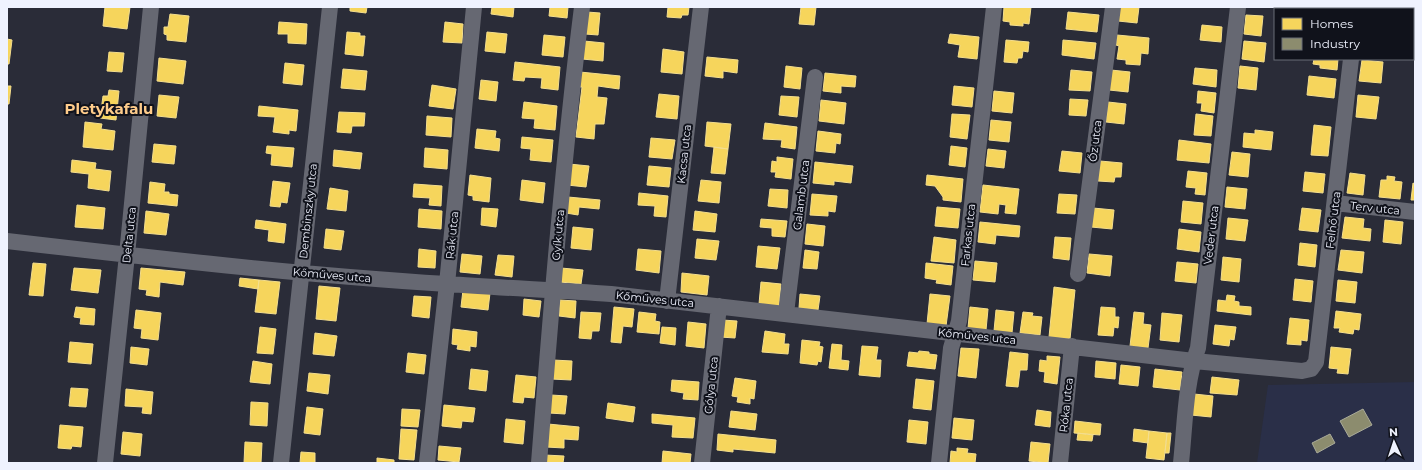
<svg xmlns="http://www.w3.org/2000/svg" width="1422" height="470" font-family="Montserrat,sans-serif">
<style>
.built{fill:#2a2f48}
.homes{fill:#f6d55c;stroke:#f4de8d}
.industry{fill:#8c8c6e;stroke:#aaab99}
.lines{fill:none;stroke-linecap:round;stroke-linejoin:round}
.street{stroke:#666872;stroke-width:16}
.labels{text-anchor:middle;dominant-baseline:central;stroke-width:4;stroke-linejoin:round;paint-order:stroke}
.street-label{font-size:11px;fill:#eff2fe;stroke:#10121b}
.district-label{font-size:15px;font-weight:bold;fill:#fecc8b;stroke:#10121b}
</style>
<rect width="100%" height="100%" fill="#2a2c38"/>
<!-- built -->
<path class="built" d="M1415,382V463H1257L1268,385Z"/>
<!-- homes -->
<path class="homes" d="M105,7H130L127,29L103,26Z
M350,7H367L366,13L350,11Z
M492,7H514L513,17L491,14Z
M550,7H568L567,18L549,16Z
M668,7H689L688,15H682L681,18L667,17Z
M801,7H816L814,25L799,24Z
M1004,7H1031L1029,24L1023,23V26L1010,25V22L1003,21Z
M1120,7H1139L1137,23L1118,21Z
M587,12L600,13L598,35L585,34Z
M1068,12L1099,15L1097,32L1066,29Z
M170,14L189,16L186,42L167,40V35L164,34V27H168Z
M1246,15L1263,16L1261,36L1244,34Z
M279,22L307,24L306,44L288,43V34H278Z
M445,22L463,24L462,43L443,42Z
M1202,25L1222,27L1221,42L1200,40Z
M347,32L360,33V36H365L363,56L345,54Z
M487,32L507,34L505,53L485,51Z
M950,34L979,37L977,59L958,57L960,45L948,43Z
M544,35L565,37L563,57L542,55Z
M1117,35L1149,38L1148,54L1141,53L1140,65L1126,64V60L1117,59L1119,46L1116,45Z
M7,39L12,40L9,64H7Z
M1006,40L1029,42L1028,52L1023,51L1022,58H1018L1017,63L1004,62Z
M1063,40L1096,43L1094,59L1062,55Z
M584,41L604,43L603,61L582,59Z
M1244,41L1266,43L1264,62L1242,59Z
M663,49L684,52L682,74L661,72Z
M109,52L124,53L122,72L107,71Z
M707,57L738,60L737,73L723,71V78L705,76Z
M159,58L186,61L183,84L157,81Z
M1314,59H1338L1337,70L1320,68V65L1313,64Z
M1362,60L1383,62L1381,83L1359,81Z
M515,62L560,67L558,90L541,88L542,78L525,77L524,81L513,80Z
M285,63L304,65L302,85L283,83Z
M786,66L802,68L800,89L784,87Z
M1240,66L1258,68L1256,90L1238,88Z
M1195,68L1217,70L1216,87L1193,84Z
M343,69L367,71L365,90L341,88Z
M1071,70L1092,72L1090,91L1069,90Z
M1111,70L1130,72L1128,92L1109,90Z
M580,72L620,76L619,89L598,86L597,97L607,98L604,124H595L594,139L576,137L582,87H579Z
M825,73L856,76L855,87L841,86V93L823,91Z
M1309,76L1336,79L1334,98L1307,95Z
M481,80L498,82L496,101L479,99Z
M432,85L456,89L453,109L429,106Z
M7,86H11L9,104H7Z
M954,86L974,88L972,107L952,105Z
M109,90L119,91L116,120L100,118L103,96H108Z
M994,91L1014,93L1012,113L992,111Z
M1198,91L1216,93L1214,113L1201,111L1202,103H1197Z
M659,94L679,96L677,119L656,117Z
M159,95L179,97L176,118L157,116Z
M1358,95L1379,97L1376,119L1356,117Z
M781,96L799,97L797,117L779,115Z
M1070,99L1088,100L1086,116L1069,115Z
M821,100L846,103L844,124L819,121Z
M524,102L557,106L555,130L534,128L535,119L522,118Z
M1108,102L1126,104L1124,124L1106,122Z
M259,106L298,110L296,131L289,130V134L273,132L275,117L258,116Z
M339,112L365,113L364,126H352L351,133L337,132Z
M952,114L970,115L967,139L950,137Z
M1196,114L1213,116L1211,136L1194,135Z
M427,116L452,118L451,137L426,135Z
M991,120L1011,122L1009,142L989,140Z
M85,122L102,124L101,129L115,131L113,150L83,147Z
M707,122L731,124L728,149L705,146Z
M765,123L797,127L795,149L781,147L782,140L763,139Z
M1314,125L1331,127L1328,156L1311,155Z
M477,129L496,131L495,138L500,139L499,151L475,148Z
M1255,130L1273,132L1271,150L1243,147L1244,133L1255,134Z
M818,131L841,134L840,144L836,143L835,153L816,151Z
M522,137L553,140L551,162L530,160L531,149L521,148Z
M651,138L675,140L672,159L649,157Z
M1179,140L1211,144L1209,163L1177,160Z
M154,144L176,146L174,164L152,162Z
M267,146L294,148L292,167L271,165L272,154L266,153Z
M951,146L967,148L965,167L949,165Z
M714,147L728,149L725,174L711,173Z
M425,148L448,150L447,169L424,167Z
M988,149L1006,151L1004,168L986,166Z
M334,150L362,153L360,169L333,166Z
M1062,151L1082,153L1080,173L1059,171Z
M1232,152L1250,154L1248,177L1229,175Z
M777,157L793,159L791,179L775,177L776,172H771L772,161L777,162Z
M72,160L96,163L95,169L111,171L109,191L88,188L89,174L71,172Z
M1100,161L1122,163L1121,177H1115L1114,182L1098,181Z
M815,162L853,166L851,183L834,181V185L813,183Z
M569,164L589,166L586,187L567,185Z
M649,166L671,168L669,187L647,185Z
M1188,171L1207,173L1205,195L1195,194L1196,188L1186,187Z
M1305,172L1325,174L1323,193L1303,191Z
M1350,173L1365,175L1363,195L1347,193Z
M470,175L491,178L489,202L473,200V196L468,195Z
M927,175L963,179L961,202L943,200V197L935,186L926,185Z
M1387,176L1395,177L1394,181L1402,182L1400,199L1379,197L1381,180H1387Z
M522,180L545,183L543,203L520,200Z
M701,180L721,182L719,203L698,201Z
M273,181L290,183L287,203L281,202L280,207L270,206Z
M150,182L165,184L164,192H169V194L178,195L177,206L148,203Z
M1413,183L1415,184V200H1411Z
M414,184L442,186L441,206L429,205L430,198L413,197Z
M983,185L1019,189L1016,214L1005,213L1006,205L999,204L998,214L980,212Z
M1227,187L1247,189L1245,209L1225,207Z
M330,188L348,191L346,211L327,209Z
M770,189L788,190L787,208L768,206Z
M639,193L668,196L666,217L654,216L655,206L638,205Z
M812,194L837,196L835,212L828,211V216L810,215Z
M1059,194L1077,195L1075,214L1057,213Z
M568,197L600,200L599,209L579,207L578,215L566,213Z
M1183,201L1203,203L1201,224L1181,222Z
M77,205L105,208L103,229L75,227Z
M937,207L960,209L958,228L935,226Z
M482,208L498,209L496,227L481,225Z
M1093,208L1114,210L1112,229L1091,227Z
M1302,208L1321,210L1318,232L1299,230Z
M419,209L442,211L441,229L418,227Z
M146,211L169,214L166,235L144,233Z
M695,211L717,214L715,232L693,230Z
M1345,217L1364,219L1363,228L1371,229L1370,241L1342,238Z
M1228,218L1248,220L1245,241L1226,239Z
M761,219L787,221L785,237L772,236V228L760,227Z
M256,220L286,224L284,243L268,241L269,230L255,228Z
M1385,220L1403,222L1401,244L1383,242Z
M980,222L1020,226L1019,237L996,235L995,244L978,242Z
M807,224L825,226L823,246L805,244Z
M573,227L593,229L591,250L571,248Z
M326,229L344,231L341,250L324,248Z
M1179,229L1201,232L1199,252L1177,249Z
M934,237L956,240L954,263L931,261Z
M1055,237L1071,238L1069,260L1053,258Z
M697,239L719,241L716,260L695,258Z
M1300,243L1317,245L1315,267L1298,265Z
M758,246L780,248L777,269L756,267Z
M419,249L436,251L435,268L418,267Z
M638,249L661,251L659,273L636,270Z
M805,250L819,252L817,269L803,268Z
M1341,250L1364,252L1362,273L1338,270Z
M462,254L482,256L480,274L460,272Z
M1089,254L1112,256L1110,276L1087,273Z
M498,255L514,256L512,277L495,275Z
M1223,257L1241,259L1239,282L1221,280Z
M975,261L997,263L995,282L973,280Z
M1177,262L1198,264L1196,283L1175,281Z
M33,263L46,264L43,296L29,295Z
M926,263L953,266L951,285L936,283L937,280L925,278Z
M74,268L101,270L98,293L71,290Z
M141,268L185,272L183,285L160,282L159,297L146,295L147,290L139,289Z
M561,268L583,270L581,284L560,282Z
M682,273L709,276L707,295L681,292Z
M240,278L259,280L258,289L239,286Z
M1295,279L1313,281L1311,302L1293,300Z
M259,280L280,282L276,314L255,312Z
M1338,280L1357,282L1355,303L1336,301Z
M761,282L781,284L779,306L759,304Z
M319,286L340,288L336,321L316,319Z
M1054,287L1075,290L1070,339L1049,337Z
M463,290L490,293L488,310L461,307Z
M800,294L820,296L818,310L799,308Z
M930,294L950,296L946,326L927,324Z
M1227,295L1235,296L1234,301L1239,302V306L1251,307V315L1217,311L1218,300L1226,301Z
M414,296L431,297L429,318L412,316Z
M524,299L541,301L539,317L523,315Z
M560,300L576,301L575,318L559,316Z
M76,307L95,309L94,325L80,324L81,318L74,317Z
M614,307L634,309L632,327L623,326L621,343L611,342Z
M970,307L988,309L986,330L968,328Z
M1101,307L1115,308V317H1119L1118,328L1114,327L1113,336L1098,335Z
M136,310L161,313L158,340L141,338L142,329L134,328Z
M996,310L1014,312L1012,333L994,331Z
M1336,311L1361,314L1359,330L1354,329L1353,334L1339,332L1340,328H1334Z
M581,312L601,313L599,331H592L591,339L579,338Z
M639,312L656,314L655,321L660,322L659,334L637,332Z
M1023,312L1033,313L1032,316L1042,317L1040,335L1020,333Z
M1134,312L1144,313L1143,324L1151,325L1148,348L1130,346Z
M1162,313L1182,315L1179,342L1160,340Z
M1290,318L1309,320L1307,341L1301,340V345L1287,344Z
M722,320L737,321L735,338L720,337Z
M688,322L706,324L704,348L686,346Z
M1215,325L1236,327L1234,340L1230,339L1229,346L1213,344Z
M260,327L276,329L273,354L257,353Z
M662,327L676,328L675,345L660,343Z
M453,329L477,332L476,347L470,346V351L457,349L458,345L452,344Z
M765,331L785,334L784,344H789L788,354L762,352Z
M315,333L337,336L334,356L313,354Z
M802,340L820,342L819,346L823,347L821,362L818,361L817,365L800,363Z
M70,342L93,344L91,364L68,362Z
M832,344L842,345L841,360L849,361L848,370L829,368Z
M862,346L878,347L876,360H881L880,377L859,375Z
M131,347L149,349L147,365L130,363Z
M1331,347L1351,349L1348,374L1337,373L1338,369L1329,368Z
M961,348L979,349L976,378L958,376Z
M919,351L929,352V354L937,355L935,369L907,366L909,352L918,353Z
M1010,352L1028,354L1027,370H1020L1018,387L1006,386Z
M408,353L426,355L424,374L406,372Z
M1047,356L1060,357L1057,384L1044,382L1045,372L1039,371L1040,360L1047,361Z
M553,360L572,361L571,380L551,379Z
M253,361L272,364L270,384L250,382Z
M1096,361L1116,363L1115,379L1095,377Z
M1121,365L1140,367L1138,386L1119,384Z
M471,369L488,371L486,391L469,389Z
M1155,369L1182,372L1180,390L1153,387Z
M309,373L330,375L328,394L307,391Z
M516,375L536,377L534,398L524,397L523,403L513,402Z
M1212,377L1239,380L1237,395L1210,393Z
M735,378L756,381L754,399L750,398V404L737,402L738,397L732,396Z
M916,379L934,381L931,410L913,408Z
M672,380L699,382L698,400L683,399L684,393L671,391Z
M71,388L88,389L86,407L69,406Z
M126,389L153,392L151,414L142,413L143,407L125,406Z
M1194,394L1213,396L1211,417L1191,415Z
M551,395L567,396L565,414L549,413Z
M251,402L268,403L267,426L250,425Z
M608,403L635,407L633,422L606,418Z
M444,405L475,408L473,422L462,421L461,428L442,426Z
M307,407L323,409L320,435L304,433Z
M402,409L420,410L418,427L401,426Z
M1037,410L1051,412L1050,427L1035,425Z
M731,411L757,414L755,430L729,427Z
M652,414L695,418L693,438L672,437L673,425L652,423Z
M954,418L974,420L972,440L952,438Z
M506,419L525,421L523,444L504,442Z
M909,420L928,422L926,444L907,442Z
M1075,421L1101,424L1100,435L1074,433Z
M548,424L579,427L578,440L564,439V448L546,447Z
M60,425L83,427L81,447L72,446L71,449L58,448Z
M401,429L417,430L414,460L399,459Z
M1134,429L1149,431L1148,443L1133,441Z
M1149,431L1167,433L1164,460L1146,458Z
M123,432L142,434L140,456L121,454Z
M1078,433L1093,435L1092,441L1077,440Z
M1167,433H1171L1169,453H1165Z
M718,434L776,440L775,453L733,449V452L717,450Z
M245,442L262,443L261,463H244Z
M1031,442L1050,444L1048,463L1029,461Z
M439,446L461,448L459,462L438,460Z
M957,448L968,449L967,453L976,454L975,463H950L951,451L957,452Z
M663,451L691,454L690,463H662Z
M301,452L315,453V463H300Z
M545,455L564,456L563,463H545Z
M377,458L394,460V463H377Z"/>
<!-- industry -->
<path class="industry" d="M1363,409L1372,425L1349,437L1340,421Z
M1330,434L1335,443L1317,453L1312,443Z"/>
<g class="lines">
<!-- street -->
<path class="street" d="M1356,9V7
M1335,203L1415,212
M7,241C153,258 300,275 447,284C502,288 556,290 611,294L1194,361L1302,371L1311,369L1316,362L1351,59
M1078,274L1113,7
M667,301L701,7
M786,313L815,77
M105,463L127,255L151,7
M281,463L330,7
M427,463L447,284L474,7
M539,463C551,311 563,159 582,7
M702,463L719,306
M939,463L951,348L959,321L994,7
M1060,463L1072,346
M1181,463C1185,426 1185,383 1198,348L1238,7"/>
</g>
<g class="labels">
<!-- street labels -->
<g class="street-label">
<text transform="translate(1095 141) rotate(-83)">Őz utca</text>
<text transform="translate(684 154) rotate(-84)">Kacsa utca</text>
<text transform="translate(801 195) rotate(-83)">Galamb utca</text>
<text transform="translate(1375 208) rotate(6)">Terv utca</text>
<text transform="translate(308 211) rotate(-84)">Dembinszky utca</text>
<text transform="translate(1333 220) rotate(-83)">Felhő utca</text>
<text transform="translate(129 235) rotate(-84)">Delta utca</text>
<text transform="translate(452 235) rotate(-84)">Rák utca</text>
<text transform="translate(558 235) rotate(-85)">Gyík utca</text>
<text transform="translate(968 235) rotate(-84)">Farkas utca</text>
<text transform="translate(1211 235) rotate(-83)">Veder utca</text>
<text transform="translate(332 275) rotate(5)">Kőműves utca</text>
<text transform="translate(655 299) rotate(6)">Kőműves utca</text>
<text transform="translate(977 336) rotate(6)">Kőműves utca</text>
<text transform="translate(711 385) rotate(-84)">Gólya utca</text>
<text transform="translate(1066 405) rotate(-84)">Róka utca</text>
</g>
<!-- district labels -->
<g class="district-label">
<text x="109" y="108">Pletykafalu</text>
</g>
</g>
<!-- border -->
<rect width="1422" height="470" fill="none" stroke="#eff2fe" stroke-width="16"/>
<!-- legend -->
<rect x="1274" y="8" width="140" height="52" fill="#10121b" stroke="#696c76"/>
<rect x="1282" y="18" width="20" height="12" fill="#f6d55c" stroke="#696c76"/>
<text x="1310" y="28" font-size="12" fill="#eff2fe">Homes</text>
<rect x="1282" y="38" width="20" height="12" fill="#8c8c6e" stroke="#696c76"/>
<text x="1310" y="48" font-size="12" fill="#eff2fe">Industry</text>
<!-- north arrow -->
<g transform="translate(1394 442) rotate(357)" stroke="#10121b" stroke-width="3" paint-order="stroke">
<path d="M0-3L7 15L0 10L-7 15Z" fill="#eff2fe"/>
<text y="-6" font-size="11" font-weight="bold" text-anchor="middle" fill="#eff2fe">N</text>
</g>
</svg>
